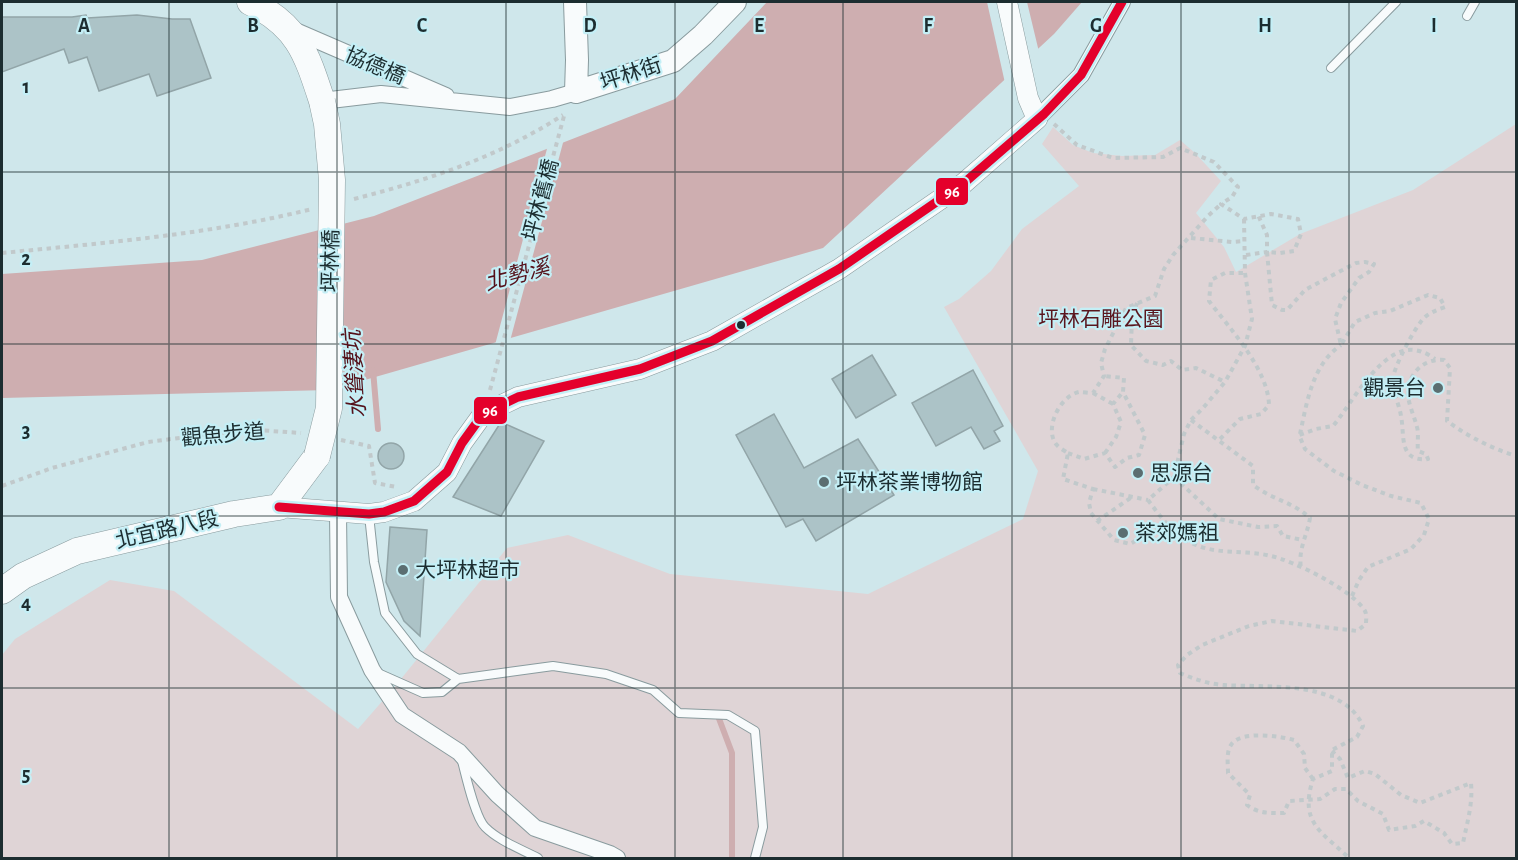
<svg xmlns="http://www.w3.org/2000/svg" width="1518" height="860" font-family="'Alegreya Sans','Noto Sans TC',sans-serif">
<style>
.green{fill:#dfd4d6}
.water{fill:#ceaeb0}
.pier{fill:#cfe7eb}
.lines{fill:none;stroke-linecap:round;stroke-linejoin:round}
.stream{stroke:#ceaeb0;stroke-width:6}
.building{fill:#acc3c7;stroke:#92a5a8;stroke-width:1.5}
.service-casing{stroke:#899b9e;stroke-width:10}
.minor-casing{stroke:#899b9e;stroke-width:18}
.tertiary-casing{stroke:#899b9e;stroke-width:21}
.secondary-casing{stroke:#899b9e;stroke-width:24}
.primary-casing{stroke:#899b9e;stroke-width:27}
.path{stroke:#c1c9cb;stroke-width:4;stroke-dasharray:4.5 4.5;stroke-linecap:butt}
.service{stroke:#f8fbfc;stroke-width:8}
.minor{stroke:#f8fbfc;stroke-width:16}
.tertiary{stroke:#f8fbfc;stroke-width:20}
.secondary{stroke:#f8fbfc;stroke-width:22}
.primary{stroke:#f8fbfc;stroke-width:26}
.primary-bridge-casing{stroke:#899b9e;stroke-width:27;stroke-linecap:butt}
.primary-bridge{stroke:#f8fbfc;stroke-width:26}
.bus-1-casing{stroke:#c4eff6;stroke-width:14}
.bus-1{stroke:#e4002b;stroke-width:9}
.grid{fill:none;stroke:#1c2d30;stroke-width:1.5;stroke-opacity:0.55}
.bus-dot{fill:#1c2d30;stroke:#c4eff6;stroke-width:2}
.poi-dot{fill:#5b6e71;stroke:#c4eff6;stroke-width:2}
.labels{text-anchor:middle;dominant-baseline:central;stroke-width:4.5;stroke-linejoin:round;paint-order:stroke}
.street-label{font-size:21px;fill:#1c2d30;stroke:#c4eff6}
.park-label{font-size:21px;fill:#5a161e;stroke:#c4eff6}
.poi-label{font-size:21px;fill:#1c2d30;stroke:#c4eff6;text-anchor:start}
.water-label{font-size:22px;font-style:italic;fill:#55111a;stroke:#c4eff6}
.grid-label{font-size:20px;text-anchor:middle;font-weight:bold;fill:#1c2d30;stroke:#c4eff6;stroke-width:4.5;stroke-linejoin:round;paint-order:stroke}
.line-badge{stroke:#c4eff6;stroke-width:2}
.badge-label{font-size:16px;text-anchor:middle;font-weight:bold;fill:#fff}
</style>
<rect width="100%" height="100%" fill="#cfe7eb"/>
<!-- green -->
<path class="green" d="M1516,124V858H2V655L15,639L110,580L174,591L358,729L392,690L507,548L568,535L670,574L868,594L1023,519L1038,471L944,307L959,299L991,271L1022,229L1079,186L1042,144L1053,127L1073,145L1093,153L1122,156L1155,155L1180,140L1195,153L1221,181L1196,213L1224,247L1236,272L1300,234L1413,190Z"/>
<!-- water -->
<path class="water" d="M767,2H1082L1054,34L823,248L330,390L2,398V274L202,260L374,216L675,99Z"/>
<!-- pier -->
<path class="pier" d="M987,2H1027L1039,52L1005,83Z
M564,139L510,341L495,345L548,145Z"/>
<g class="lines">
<!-- stream -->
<path class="stream" d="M373,370L378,429
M718,716L732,753V858"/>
</g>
<!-- building -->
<path class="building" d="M86,15L87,18L137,15L172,19H190L211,78L157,96L149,74L99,91L87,57L69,63L64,49L2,72V17H72Z
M872,355L896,395L856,418L832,379Z
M973,370L1003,426L994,431L1000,441L984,449L971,427L936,446L912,403Z
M774,414L804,468L858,439L894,495L816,541L803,519L786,527L736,435Z
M501,422L544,441L501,516L453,497Z
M378 456a13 13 0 1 1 26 0a13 13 0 1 1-26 0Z
M390,527L427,530L420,636L404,621L386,582Z"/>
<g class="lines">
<defs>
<path id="service" d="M1467,16L1475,2
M1331,68L1396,2
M369,515L374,562L385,613L417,654L458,679L553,666L606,674L653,690L679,713L728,715L755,731L763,827L755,858
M378,673L423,693L442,692L458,679
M462,761C466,776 475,817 485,827C499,841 521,849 538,858"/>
<path id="minor" d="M291,29L446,96
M322,101L381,94L510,107L552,99L576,92
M1037,119L1081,75L1122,2
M338,513L339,597L372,670L402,715L459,752L497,794L535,828L610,854L617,858"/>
<path id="tertiary" d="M279,507L369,514L384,512L414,501L447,472L462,443L483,414L518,397L640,369L712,341L839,269L964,183L1037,119L1028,98L1007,2"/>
<path id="secondary" d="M575,2L577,60L576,92L673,61L703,35L735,2"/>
<path id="primary" d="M250,2C298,26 306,52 322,101
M2,591L23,576L77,551L234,514L279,507L317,456"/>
</defs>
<!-- service casing -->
<use href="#service" class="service-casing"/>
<!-- minor casing -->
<use href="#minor" class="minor-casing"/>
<!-- tertiary casing -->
<use href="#tertiary" class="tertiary-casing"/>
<!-- secondary casing -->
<use href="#secondary" class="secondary-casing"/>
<!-- primary casing -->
<use href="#primary" class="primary-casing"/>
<!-- path -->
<path class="path" d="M1054,124L1077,145L1113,158L1163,157L1180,148L1214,162L1238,187L1232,197L1221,204L1244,219L1271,214L1298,219L1301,234L1294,251L1280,253L1267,252L1272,305L1282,310H1287L1305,290L1331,276L1356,263L1365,262L1374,264L1369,272L1359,278L1341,303L1335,319L1341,345L1355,322L1375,313L1390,311L1428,295L1440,298L1445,307C1437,310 1431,312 1425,317C1416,325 1393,368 1393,379C1392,392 1399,403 1401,416C1405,436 1398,462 1428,459L1426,454L1418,451C1417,443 1419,434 1417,427C1414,415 1407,402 1408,390C1410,371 1426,358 1444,360L1450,368L1447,421C1469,437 1491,448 1516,456
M354,199C431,179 496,158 563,115
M1244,219L1245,273L1252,319L1245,346L1225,382L1203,408L1191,420L1184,434L1174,477L1148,500C1160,516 1172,533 1190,542C1215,556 1244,549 1271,556C1294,561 1353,590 1365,611C1367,615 1366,620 1366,624L1357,631L1272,621L1249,626L1202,645L1187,655L1178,665L1180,673C1194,679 1208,684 1224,685C1266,688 1342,679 1363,726L1357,737L1332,750V771L1313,779C1299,823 1321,831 1349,858
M1191,238L1232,242L1244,241
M2,253C104,243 212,234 312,209
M1246,255L1267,252V235L1258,215
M1137,303L1132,318L1131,345L1146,361L1163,365L1171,361L1182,370L1196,368L1225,382
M490,390L564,116
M1093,393L1113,404
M1191,420L1253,466V485C1273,500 1291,501 1310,518C1307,536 1298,549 1301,568
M1300,434C1307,402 1312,365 1341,345
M1220,439L1240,419L1261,414L1269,405C1268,369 1230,329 1209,301L1211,280L1225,273H1245
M341,440L369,446L375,483L397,487
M1068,453L1084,459L1105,453L1115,467L1127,458L1139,455L1145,435L1123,392L1124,378L1104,376
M1105,453L1116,437L1121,422L1113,404L1123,392
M1174,477L1219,519L1258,527L1277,526L1283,536L1303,540
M2,486L52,468L148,442L218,433L257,430L301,433
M1093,489L1148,500
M1097,521L1132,497
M1167,523L1130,544L1114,540L1091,513L1089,503L1093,489L1063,479L1068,453C1065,451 1059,448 1056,444C1044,428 1060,396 1079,392C1083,392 1089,393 1093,393L1104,376L1101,363L1105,349L1126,308L1155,296L1164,269L1173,255L1208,216L1221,204
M1352,596L1359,580L1368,567L1411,549L1424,535L1429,519L1421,503L1391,496L1362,485L1334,471L1305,449L1299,435L1316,429L1333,426C1352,404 1385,337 1422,352C1426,353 1431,356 1435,359
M1313,779L1305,768L1304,754L1294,740C1280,736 1240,730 1231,745C1226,752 1228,764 1228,773L1250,795L1247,805C1259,814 1270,813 1284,813L1289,801L1320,799L1335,789H1346L1358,801L1383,814L1389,830L1415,826L1424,821L1444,833L1452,844L1463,843C1467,823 1473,804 1471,783L1420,803L1401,795L1375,774L1365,771L1348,778L1340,759L1332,751"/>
<!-- service -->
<use href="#service" class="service"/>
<!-- minor -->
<use href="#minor" class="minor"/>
<!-- tertiary -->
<use href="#tertiary" class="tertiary"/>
<!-- secondary -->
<use href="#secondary" class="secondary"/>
<!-- primary -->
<use href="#primary" class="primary"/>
<defs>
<path id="primary-bridge" d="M317,456L329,408L332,180L327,124L322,101"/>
</defs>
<!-- primary-bridge casing -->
<use href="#primary-bridge" class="primary-bridge-casing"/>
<!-- primary-bridge -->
<use href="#primary-bridge" class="primary-bridge"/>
<defs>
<path id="bus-1" d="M279,507L369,514L384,512L414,501L447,472L462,443L483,414L518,397L640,369L712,341L839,269L964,183L1044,114L1081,75L1122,2"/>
</defs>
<!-- bus-1 casing -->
<use href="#bus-1" class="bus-1-casing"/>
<!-- bus-1 -->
<use href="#bus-1" class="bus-1"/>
</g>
<!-- grid -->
<path class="grid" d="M169,2V858M337,2V858M506,2V858M675,2V858M843,2V858M1012,2V858M1181,2V858M1349,2V858M2,172H1516M2,344H1516M2,516H1516M2,688H1516"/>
<!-- markers -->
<circle class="bus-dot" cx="741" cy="325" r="5"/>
<g class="poi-dot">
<circle cx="1438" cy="388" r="6"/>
<circle cx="1138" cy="473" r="6"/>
<circle cx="824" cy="482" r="6"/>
<circle cx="1123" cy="533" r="6"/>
<circle cx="403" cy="570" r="6"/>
</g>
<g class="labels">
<!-- street labels -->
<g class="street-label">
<text transform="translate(375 66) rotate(23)">協德橋</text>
<text transform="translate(631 74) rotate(-18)">坪林街</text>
<text transform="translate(541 200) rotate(-75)">坪林舊橋</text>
<text transform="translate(331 261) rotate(-89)">坪林橋</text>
<text transform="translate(223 435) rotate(-5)">觀魚步道</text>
<text transform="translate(167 530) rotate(-13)">北宜路八段</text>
</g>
<!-- park labels -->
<g class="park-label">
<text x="1101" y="319">坪林石雕公園</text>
</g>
<!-- poi labels -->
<g class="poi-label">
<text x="1426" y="388" text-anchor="end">觀景台</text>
<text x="1150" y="473">思源台</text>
<text x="836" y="482">坪林茶業博物館</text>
<text x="1135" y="533">茶郊媽祖</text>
<text x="415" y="570">大坪林超市</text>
</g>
<!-- water labels -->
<g class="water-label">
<text transform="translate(517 275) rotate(-15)">北勢溪</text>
<text transform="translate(355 374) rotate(-94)">水聳淒坑</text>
</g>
</g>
<g class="grid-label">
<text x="84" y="32">A</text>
<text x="253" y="32">B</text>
<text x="422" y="32">C</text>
<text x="590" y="32">D</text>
<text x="759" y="32">E</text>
<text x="928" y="32">F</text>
<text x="1096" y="32">G</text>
<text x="1265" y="32">H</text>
<text x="1434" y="32">I</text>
<text x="26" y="93">1</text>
<text x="26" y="265">2</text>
<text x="26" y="437">3</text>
<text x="26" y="609">4</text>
<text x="26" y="781">5</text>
</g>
<g class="line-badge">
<rect x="935" y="177" width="34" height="29" rx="6" fill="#e4002b"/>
<rect x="473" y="396" width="35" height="29" rx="6" fill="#e4002b"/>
</g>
<g class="badge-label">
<text x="952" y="197">96</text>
<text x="490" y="416">96</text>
</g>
<!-- border -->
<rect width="1518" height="860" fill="none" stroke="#1c2d30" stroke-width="6"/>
</svg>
